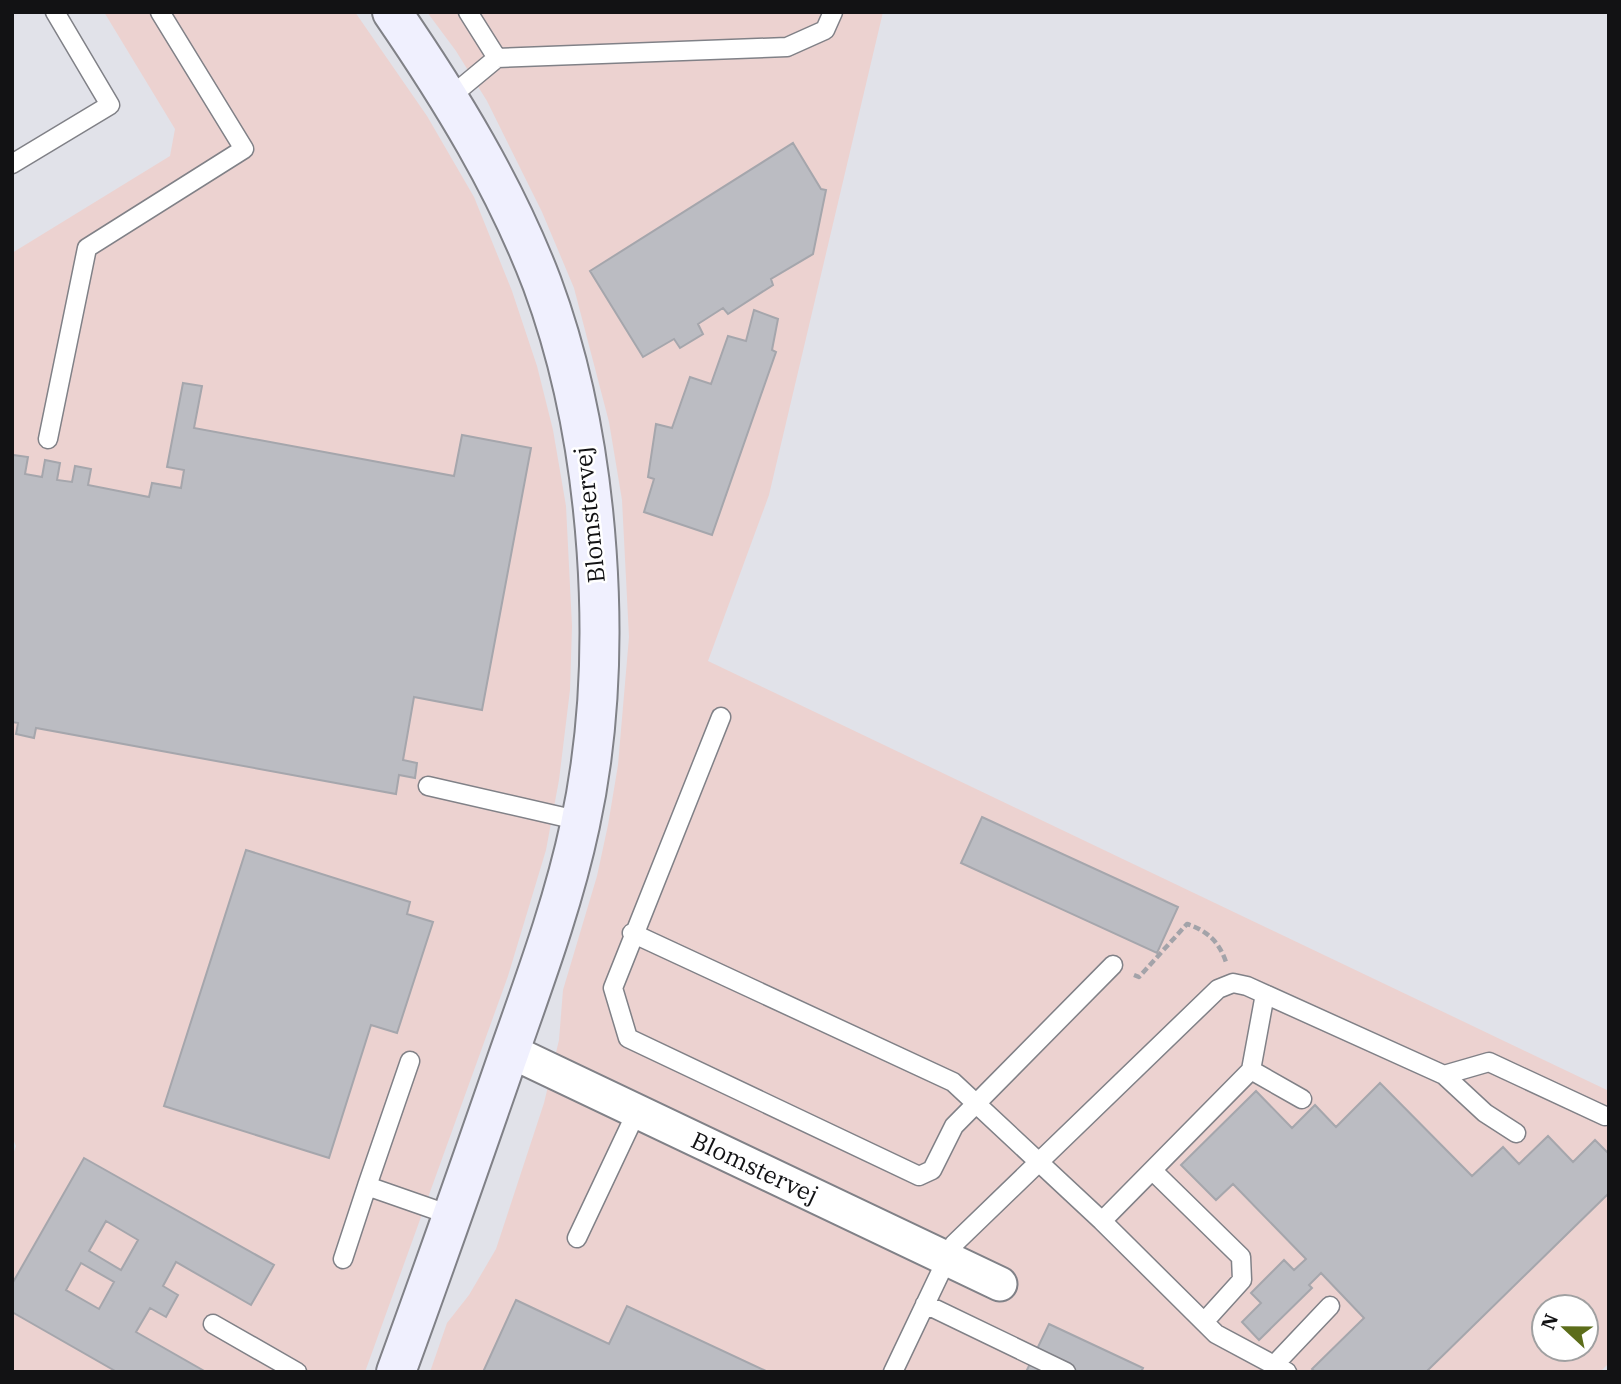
<svg xmlns="http://www.w3.org/2000/svg" width="1621" height="1384" font-family="'IBM Plex Serif',serif">
<style>
.commercial{fill:#ecd2d0;fill-rule:evenodd}
.building{fill:#bbbcc2;stroke:#a5a6ac;stroke-width:2;fill-rule:evenodd}
.lines{fill:none;stroke-linecap:round;stroke-linejoin:round}
.lane-casing{stroke:#808187;stroke-width:21}
.street-casing{stroke:#808187;stroke-width:37}
.secondary-casing{stroke:#808187;stroke-width:42}
.path{stroke:#a3a3a9;stroke-width:4.5;stroke-dasharray:7 3.5;stroke-linecap:butt}
.lane{stroke:#fff;stroke-width:18}
.street{stroke:#fff;stroke-width:33}
.secondary{stroke:#f0f0fe;stroke-width:38}
.labels{text-anchor:middle;dominant-baseline:central;stroke-width:5;stroke-linejoin:round;paint-order:stroke}
.street-label{font-size:24px;fill:#121214;stroke:#fff}
</style>
<rect width="100%" height="100%" fill="#e1e2e9"/>
<!-- commercial -->
<path class="commercial" d="M104,12H355L427,116L474,197L512,291L537,366L553,430L566,506L572,626L570,690L559,780L546,850L508,976L365,1372H12V1157L16,1146L12,1137V253L170,156L175,129Z
M427,12H883L769,495L708,661L1609,1091V1363L1600,1372H430L447,1323L469,1295L496,1249L544,1103L559,1040L563,990L597,876L608,825L618,765L629,637L622,500L609,422L574,288L542,212L487,101L456,51ZM1544,1307H1586V1349H1544Z"/>
<!-- building -->
<path class="building" d="M793,143L821,189L826,190L813,254L771,279L773,285L728,314L723,308L698,324L703,334L680,348L674,339L643,357L590,271Z
M754,310L778,319L772,350L776,352L712,535L644,512L654,479L648,477L656,424L672,428L690,377L711,384L728,336L746,341Z
M183,383L202,386L194,428L454,476L462,435L531,448L482,710L414,697L403,760L417,763L415,778L399,775L396,794L36,728L34,738L16,734L18,723L12,722L13,455L28,457L25,474L42,477L45,460L60,463L57,480L72,482L75,466L91,469L88,485L149,497L152,483L181,488L184,470L167,467Z
M982,817L1178,907L1157,953L961,863Z
M246,850L410,902L407,914L433,922L397,1033L371,1025L329,1158L164,1106Z
M1380,1083L1472,1176L1503,1147L1519,1164L1548,1136L1573,1162L1595,1140L1609,1154V1193L1426,1372H1315L1312,1369L1364,1318L1321,1273L1309,1285L1312,1288L1259,1340L1242,1322L1261,1303L1251,1293L1284,1260L1294,1270L1306,1259L1233,1184L1216,1200L1181,1165L1256,1091L1292,1128L1315,1105L1336,1127Z
M84,1158L274,1265L251,1305L176,1262L163,1286L178,1295L166,1317L150,1308L136,1332L206,1372H117L12,1312V1284ZM106,1221L138,1240L121,1270L89,1251ZM81,1263L114,1282L99,1309L66,1290Z
M516,1300L609,1344L627,1306L768,1372H483Z
M1049,1324L1143,1368L1141,1372H1026Z"/>
<g class="lines">
<defs>
<path id="lane" d="M468,12L497,58L787,47L825,30L833,12
M450,97L497,58
M12,164L110,105L55,12
M48,439L87,248L244,149L160,12
M721,717L613,988L628,1038L919,1176L932,1170L954,1126L1113,965
M428,786L581,821
M632,933L953,1082L1102,1221L1216,1334L1287,1372
M410,1061L367,1186L453,1216
M1251,1070L1302,1099
M1444,1075L1489,1062L1605,1116
M1153,1171L1241,1257L1242,1280L1204,1322
M1102,1221L1251,1070L1265,994
M577,1238L637,1111
M343,1259L367,1186
M925,1304L1066,1372
M213,1324L297,1372
M1274,1365L1330,1306
M893,1372L954,1244L1218,989L1233,983L1247,986L1444,1075L1485,1113L1516,1133"/>
<path id="street" d="M510,1051L1000,1284"/>
<path id="secondary" d="M392,12C451,98 505,186 542,283C601,442 616,659 580,825C563,905 534,982 507,1059C471,1163 434,1268 396,1372"/>
</defs>
<!-- lane casing -->
<use href="#lane" class="lane-casing"/>
<!-- street casing -->
<use href="#street" class="street-casing"/>
<!-- secondary casing -->
<use href="#secondary" class="secondary-casing"/>
<!-- path -->
<path class="path" d="M1134,975L1139,977L1187,924C1208,931 1219,942 1226,962"/>
<!-- lane -->
<use href="#lane" class="lane"/>
<!-- street -->
<use href="#street" class="street"/>
<!-- secondary -->
<use href="#secondary" class="secondary"/>
</g>
<g class="labels">
<!-- street labels -->
<g class="street-label">
<text transform="translate(589 515) rotate(-96)">Blomstervej</text>
<text transform="translate(755 1167) rotate(25)">Blomstervej</text>
</g>
</g>
<!-- border -->
<rect width="1621" height="1384" fill="none" stroke="#121214" stroke-width="28"/>
<!-- north arrow -->
<g transform="translate(1565 1328) rotate(292)"><circle r="33" fill="#ffffff" stroke="#a0a0a1" stroke-width="2"/>
<path d="M0-5L12 26L0 18L-12 26Z" fill="#5c6d1a"/>
<text y="-10" font-size="19" font-weight="bold" text-anchor="middle" fill="#121214">N</text>
</g>
</svg>
